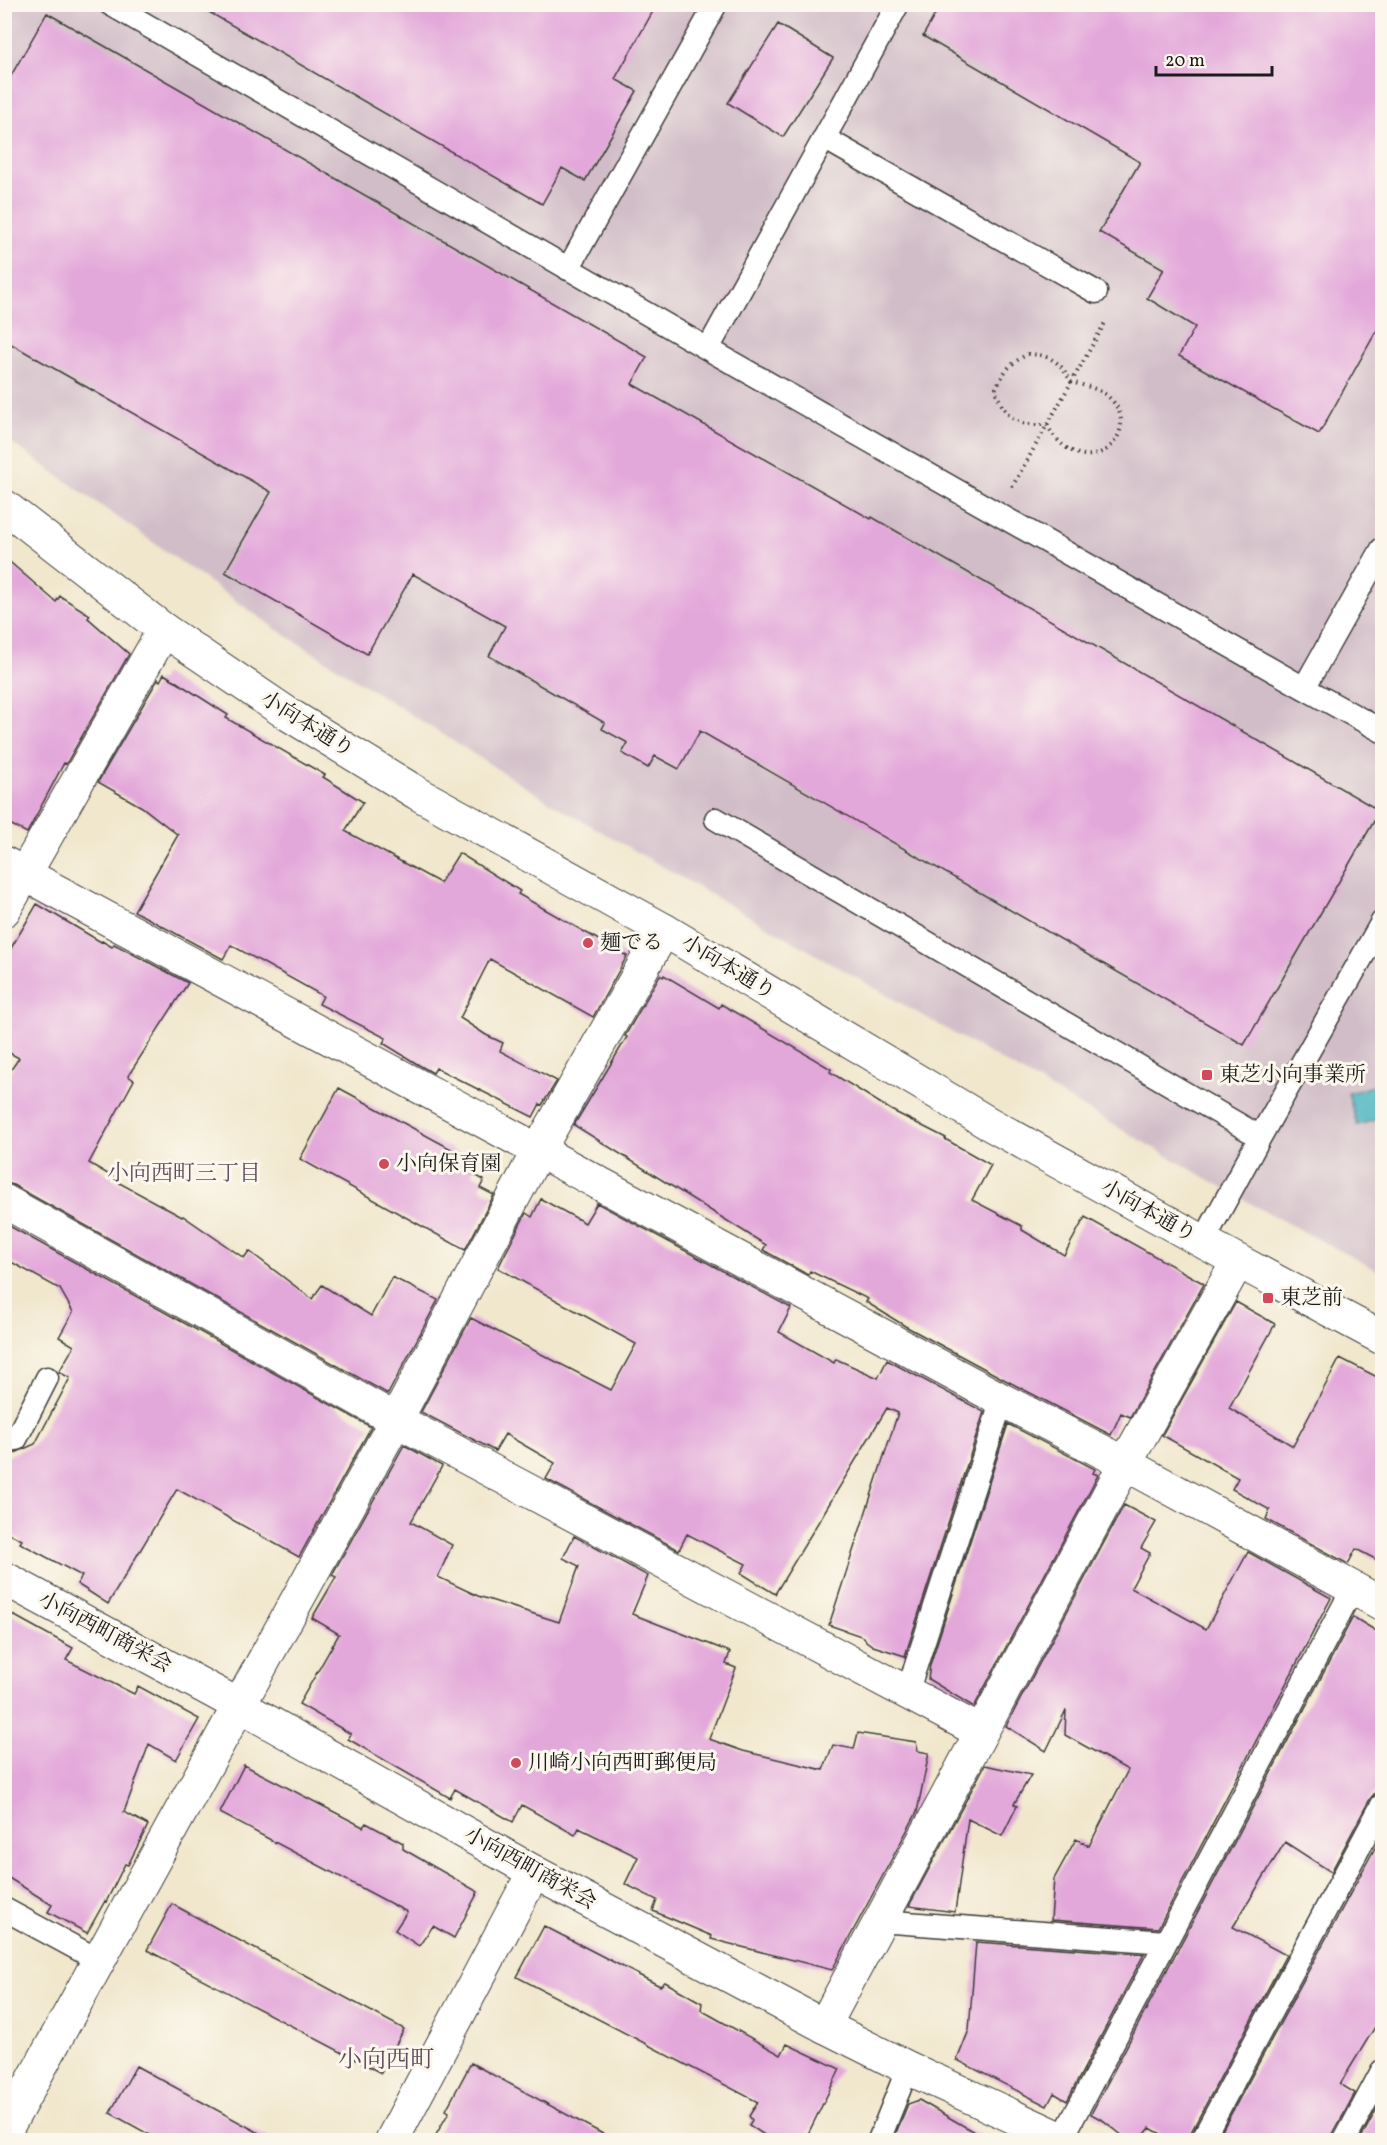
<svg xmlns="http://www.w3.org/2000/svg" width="1387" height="2145" font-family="Vollkorn,'Noto Serif JP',serif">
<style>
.industrial{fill:#d1bdc8}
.water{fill:#43b1bf;stroke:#30666e;stroke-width:1.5}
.building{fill:#e3a8da}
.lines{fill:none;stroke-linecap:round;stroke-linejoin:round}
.service-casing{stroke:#3c3a37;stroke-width:25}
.minor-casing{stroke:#3c3a37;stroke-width:35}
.tertiary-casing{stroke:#3c3a37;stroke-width:35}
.path{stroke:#3c3a37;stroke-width:4;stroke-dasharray:1.5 4.5;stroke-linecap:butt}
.service{stroke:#fff;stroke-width:22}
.minor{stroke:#fff;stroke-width:33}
.tertiary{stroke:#fff;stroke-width:33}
.poi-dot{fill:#d1495b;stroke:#fbf7ec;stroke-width:2}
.labels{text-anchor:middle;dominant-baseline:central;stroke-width:6;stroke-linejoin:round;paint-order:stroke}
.street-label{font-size:21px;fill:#1c1c1c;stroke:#fbf7ec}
.poi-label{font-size:21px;fill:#1c1c1c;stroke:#fbf7ec;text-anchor:start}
.neighbourhood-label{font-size:22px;fill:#624d5e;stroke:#fbf7ec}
.quarter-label{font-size:24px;fill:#624d5e;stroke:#fbf7ec}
</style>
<rect width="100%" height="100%" fill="#fbf7ec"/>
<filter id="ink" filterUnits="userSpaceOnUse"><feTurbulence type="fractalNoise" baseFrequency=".0167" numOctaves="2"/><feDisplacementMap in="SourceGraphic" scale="12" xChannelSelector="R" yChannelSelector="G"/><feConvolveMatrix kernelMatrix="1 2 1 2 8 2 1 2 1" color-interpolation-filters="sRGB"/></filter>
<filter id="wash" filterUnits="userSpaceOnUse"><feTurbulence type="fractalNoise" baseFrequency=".008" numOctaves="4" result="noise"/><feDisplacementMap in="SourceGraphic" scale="24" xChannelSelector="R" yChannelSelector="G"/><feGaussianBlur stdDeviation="1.35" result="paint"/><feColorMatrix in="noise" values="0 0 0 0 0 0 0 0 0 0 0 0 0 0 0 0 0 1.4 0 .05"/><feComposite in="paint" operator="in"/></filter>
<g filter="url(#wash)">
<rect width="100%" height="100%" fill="#f1e7cd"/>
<!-- industrial -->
<path class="industrial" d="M5,5H1382V1273L1257,1207L548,801L276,629L5,438Z"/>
<!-- water -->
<path class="water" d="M1380,1084L1382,1094V1118L1357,1125L1348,1093Z"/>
<g id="blocks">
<!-- building -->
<path class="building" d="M195,4H657L615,79L637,91L585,181L562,168L542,204Z
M941,4H1383V319L1319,434L1179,356L1195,327L1147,298L1164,269L1099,232L1140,162L923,36Z
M47,13L647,357L632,384L871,519L872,517L1380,811L1244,1045L700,731L679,769L655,756L648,768L622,753L628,743L602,729L605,723L489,656L505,626L413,574L367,654L225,572L271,492L4,340V88Z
M778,24L833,58L783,137L728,103Z
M4,557L56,602L60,596L90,615L88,618L129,654L66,764L64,763L27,833L4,821Z
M164,674L228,715L226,718L325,775L323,777L363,802L345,831L440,883L459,853L520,891L518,894L627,956L593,1017L490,959L460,1018L486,1035L503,1043L500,1051L557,1081L542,1105L540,1104L533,1117L436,1068L433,1073L419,1065L383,1043L386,1038L319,1004L323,996L231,945L223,959L134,911L178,835L142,807L98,782L158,679L160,681Z
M37,904L101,942L102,941L112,947L114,944L188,983L128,1076L134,1080L89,1163L113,1177L112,1179L182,1217L183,1216L244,1258L249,1251L312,1299L322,1285L371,1316L392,1277L438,1300L388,1394L13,1185L4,1182V1080L19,1058L4,1050V960Z
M660,975L663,977L664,975L719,1008L721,1004L831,1069L830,1072L891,1110L946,1138L945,1139L991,1165L972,1200L1022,1226V1230L1064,1255L1085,1217L1201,1282L1204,1284L1130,1417L1121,1413L1111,1435L1011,1383L905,1326L866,1302L868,1299L810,1271L808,1275L763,1250L766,1245L574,1125L627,1037L625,1036Z
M339,1088L477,1163L471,1173L484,1180L480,1188L494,1195L465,1250L300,1159Z
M541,1199L585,1223L597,1203L791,1308L779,1332L834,1363L836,1359L878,1378L887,1360L984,1412L905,1656L873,1646L866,1641L864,1637L829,1625L898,1413L887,1408L775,1594L741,1573L746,1564L687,1534L679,1550L546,1479L555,1463L505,1434L495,1451L421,1412L471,1318L611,1390L636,1344L498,1268L526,1213L532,1217Z
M4,1223L371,1427L299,1557L177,1489L108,1604L77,1584L82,1576L20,1543L22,1540L4,1531V1458L35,1444L70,1378L59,1372L74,1346L59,1337L73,1312L60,1289L4,1258Z
M1236,1302L1275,1324L1229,1408L1293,1446L1340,1358L1383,1380V1563L1356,1549L1348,1564L1266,1519L1270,1510L1232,1489L1238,1478L1162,1435Z
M1008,1424L1095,1469L1093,1473L1098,1475L974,1707L928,1679L930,1665Z
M404,1445L442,1466L411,1522L452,1545L438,1577L478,1596L559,1622L579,1566L563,1558L574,1536L648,1576L632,1614L730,1652L726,1664L736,1668L709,1739L743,1751L823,1770L833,1745L854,1749L858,1733L916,1742L918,1751L929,1753L917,1812L832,1970L711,1939L712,1936L653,1911L657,1900L625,1884L638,1857L579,1828L575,1835L522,1805L513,1822L455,1789L450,1798L348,1739L351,1734L299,1704L339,1634L312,1618L336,1577L332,1575Z
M1124,1505L1156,1522L1141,1548L1150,1553L1131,1588L1206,1629L1248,1552L1331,1598L1158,1928L1051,1920L1054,1879L1076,1839L1089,1846L1128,1770L1065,1735L1066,1710L1046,1751L1006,1726Z
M4,1610L73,1648L66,1660L134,1694L138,1686L199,1719L176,1760L149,1744L124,1812L148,1825L128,1865L125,1864L106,1902L105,1901L87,1933L48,1912L52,1905L4,1875Z
M1353,1617L1383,1635V1792L1375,1793L1370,1799L1331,1872L1285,1842L1233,1927L1286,1955L1190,2134L1189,2140H1172L1150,2128L1140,2140H1128L1104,2121L1091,2114Z
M244,1765L363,1827L366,1823L403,1843V1849L478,1892L454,1938L433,1926L419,1946L395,1930L407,1912L220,1813Z
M985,1765L1031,1775L1014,1804L1017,1806L1002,1836L968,1819L955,1912L909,1906Z
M1383,1833V2014L1340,2084L1355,2093L1333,2134L1332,2140H1217Z
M172,1904L404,2029L381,2073L147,1950Z
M544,1926L660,1986L665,1982L702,2003L701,2010L781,2055L787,2044L840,2069L805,2140H772L749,2125L752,2120L749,2116L758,2102L517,1977Z
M976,1942L1144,1954L1067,2101L1054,2093L1047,2106L957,2060L969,2030Z
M471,2063L614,2140H433L449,2112L446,2110Z
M136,2066L272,2140H159L110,2113Z
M919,2100L988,2140H893L908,2104Z
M1378,2107L1383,2109V2140H1360Z"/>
</g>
</g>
<g filter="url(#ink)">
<use href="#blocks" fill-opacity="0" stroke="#3c3a37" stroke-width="1.5"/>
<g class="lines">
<defs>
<path id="service" d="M110,4L708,349L1304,688L1382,731
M824,138L1096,292
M568,269L716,4
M708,349L898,4
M1304,688L1382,549
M716,819L1260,1137
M1203,1242L1260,1137L1382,922
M4,1440L16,1439L47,1378
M907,1693L1002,1400
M4,1909L100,1961
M879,1921L1166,1942
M1062,2139L1353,1588
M879,2140L908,2068
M1202,2140L1382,1805
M1345,2140L1382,2071"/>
<path id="minor" d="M4,863L1002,1400L1111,1456L1382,1604
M4,910L164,630
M4,1201L396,1420L981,1732
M824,2026L1125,1464L1238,1261
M4,2133L396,1420L538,1151L664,930
M392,2140L534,1872"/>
<path id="tertiary" d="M4,506L164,630L288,714L417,793L664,930L988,1123L1238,1261L1382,1338
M4,1578L240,1706L534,1872L824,2026L908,2068L1064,2140"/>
</defs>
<!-- service casing -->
<use href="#service" class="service-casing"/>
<!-- minor casing -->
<use href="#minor" class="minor-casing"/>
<!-- tertiary casing -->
<use href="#tertiary" class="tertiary-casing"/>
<!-- path -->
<path class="path" d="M1028,354C1052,355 1061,363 1071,382C1081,385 1093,387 1102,392C1154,426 1087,495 1047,425C1015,426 1007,419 995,390C1004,371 1009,364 1028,354Z
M1012,487L1106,321"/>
<!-- service -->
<use href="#service" class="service"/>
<!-- minor -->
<use href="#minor" class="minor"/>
<!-- tertiary -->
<use href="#tertiary" class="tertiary"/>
</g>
</g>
<!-- markers -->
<g class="poi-dot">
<circle cx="588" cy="943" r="6"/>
<rect x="1201" y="1069" width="12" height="12" rx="3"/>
<circle cx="384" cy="1164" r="6"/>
<rect x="1262" y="1292" width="12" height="12" rx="3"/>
<circle cx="516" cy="1763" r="6"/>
</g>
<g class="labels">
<!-- street labels -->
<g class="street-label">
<text transform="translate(307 725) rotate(32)">小向本通り</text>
<text transform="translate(728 968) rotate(31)">小向本通り</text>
<text transform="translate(1148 1212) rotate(29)">小向本通り</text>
<text transform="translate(105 1633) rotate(28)">小向西町商栄会</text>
<text transform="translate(530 1869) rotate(29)">小向西町商栄会</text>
</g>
<!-- poi labels -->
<g class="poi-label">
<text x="600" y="943">麺でる</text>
<text x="1219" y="1075">東芝小向事業所</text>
<text x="396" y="1164">小向保育園</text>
<text x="1280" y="1298">東芝前</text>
<text x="528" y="1763">川崎小向西町郵便局</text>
</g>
<!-- neighbourhood labels -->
<g class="neighbourhood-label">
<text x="184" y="1174">小向西町三丁目</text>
</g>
<!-- quarter labels -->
<g class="quarter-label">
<text x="386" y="2061">小向西町</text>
</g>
</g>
<!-- margin -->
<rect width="1387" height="2145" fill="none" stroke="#fbf7ec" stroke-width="24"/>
<!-- scale -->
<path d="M1156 66v9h116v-9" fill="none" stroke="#1c1c1c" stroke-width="3"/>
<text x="1165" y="66" font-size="18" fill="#1c1c1c" stroke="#fbf7ec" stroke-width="4.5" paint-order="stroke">20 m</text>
</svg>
